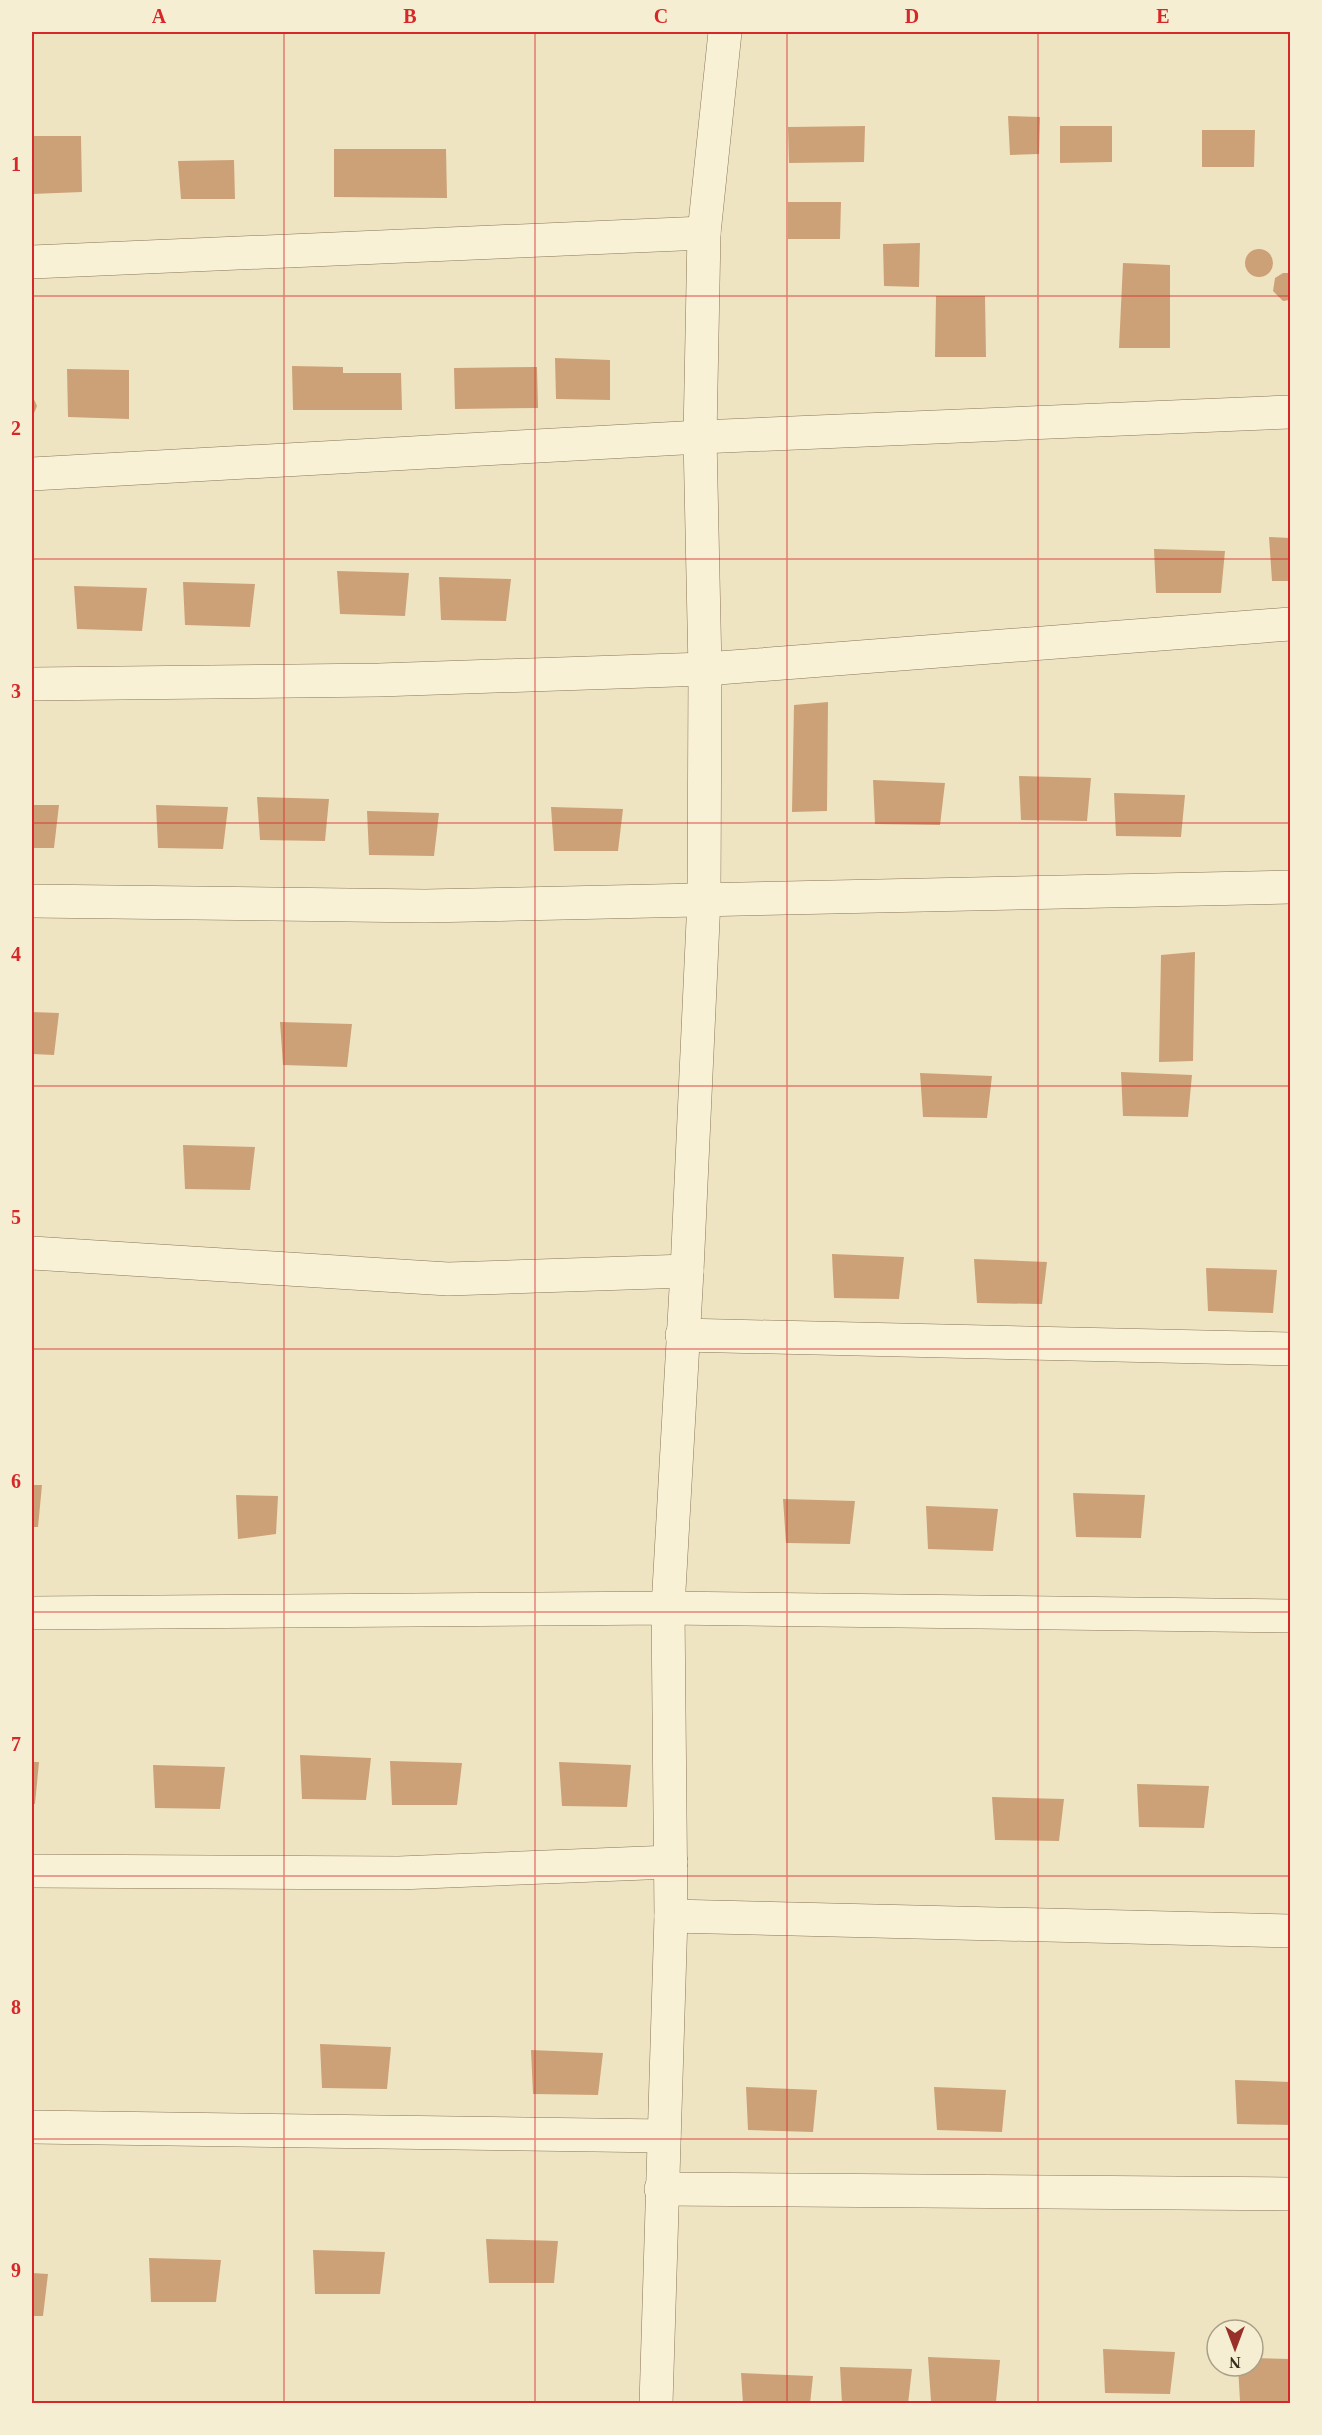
<svg xmlns="http://www.w3.org/2000/svg" width="1322" height="2435" font-family="'Times New Roman',serif">
<style>
.building{fill:#cda177}
.lines{fill:none;stroke-linecap:round;stroke-linejoin:round}
.minor-casing{stroke:#897659;stroke-width:34}
.tertiary-casing{stroke:#897659;stroke-width:34}
.minor{stroke:#f9f1d6;stroke-width:33}
.tertiary{stroke:#f9f1d6;stroke-width:33}
.grid{fill:none;stroke:#d62828;stroke-width:1.5;stroke-opacity:0.55}
.neatline{fill:none;stroke:#d62828;stroke-width:2}
.grid-label{font-size:20px;text-anchor:middle;font-weight:bold;fill:#d62828}
</style>
<rect width="100%" height="100%" fill="#efe4c2"/>
<!-- building -->
<path class="building" d="M1008,116L1040,117L1039,154L1010,155Z
M865,126L864,162L789,163L788,127Z
M1060,126H1112V162L1060,163Z
M1202,130H1255L1254,167H1202Z
M32,136H81L82,192L32,194Z
M334,149H446L447,198L334,197Z
M234,160L235,199H181L178,161Z
M788,202H841L840,239H788Z
M920,243L919,287L884,286L883,244Z
M1245 263a14 14 0 1 1 28 0a14 14 0 1 1-28 0Z
M1123,263L1170,265V348H1119Z
M1283,273H1290V300L1283,301L1273,291L1275,278Z
M936,296H985L986,357H935Z
M555,358L610,360V400L556,399Z
M292,366L343,367V373H401L402,410H293Z
M537,367L538,408L455,409L454,368Z
M67,369L129,370V419L68,417Z
M32,395L37,406L32,418Z
M1269,537L1290,538V581H1272Z
M1154,549L1225,551L1221,593H1156Z
M337,571L409,573L405,616L340,614Z
M439,577L511,579L506,621L441,620Z
M183,582L255,584L250,627L185,625Z
M74,586L147,588L142,631L77,629Z
M828,702L827,811L792,812L794,705Z
M1019,776L1091,778L1087,821L1021,820Z
M873,780L945,783L940,825L875,824Z
M1114,793L1185,795L1181,837L1116,836Z
M257,797L329,799L325,841L260,840Z
M32,805H59L54,848H32Z
M156,805L228,807L223,849L158,848Z
M551,807L623,809L618,851H554Z
M367,811L439,813L434,856L369,855Z
M1195,952L1193,1061L1159,1062L1161,955Z
M32,1012L59,1013L54,1055L32,1054Z
M280,1022L352,1024L347,1067L283,1065Z
M1121,1072L1192,1075L1188,1117L1123,1116Z
M920,1073L992,1076L987,1118L923,1117Z
M183,1145L255,1147L250,1190L185,1189Z
M832,1254L904,1257L899,1299L834,1298Z
M974,1259L1047,1262L1042,1304L977,1303Z
M1206,1268L1277,1270L1273,1313L1208,1311Z
M32,1485H42L38,1527H32Z
M1073,1493L1145,1495L1141,1538L1076,1537Z
M236,1495L278,1496L276,1534L238,1539Z
M783,1499L855,1501L850,1544L786,1543Z
M926,1506L998,1509L993,1551L928,1549Z
M300,1755L371,1758L366,1800L302,1799Z
M390,1761L462,1763L457,1805H392Z
M32,1762H39L35,1804H32Z
M559,1762L631,1765L627,1807L562,1806Z
M153,1765L225,1767L220,1809L155,1808Z
M1137,1784L1209,1786L1204,1828L1139,1827Z
M992,1797L1064,1799L1059,1841L995,1840Z
M320,2044L391,2047L387,2089L322,2088Z
M531,2050L603,2053L598,2095L533,2094Z
M1235,2080L1290,2082V2125L1237,2124Z
M746,2087L817,2090L813,2132L748,2130Z
M934,2087L1006,2090L1002,2132L937,2130Z
M486,2239L558,2241L554,2283H489Z
M313,2250L385,2252L380,2294H315Z
M149,2258L221,2260L216,2302H151Z
M32,2273L48,2274L43,2316H32Z
M1103,2349L1175,2352L1170,2394L1105,2393Z
M928,2357L1000,2360L996,2402L931,2401Z
M1253,2358L1290,2359V2402L1240,2401L1238,2366H1253Z
M840,2367L912,2369L908,2404H842Z
M741,2373L813,2376L810,2404H743Z"/>
<g class="lines">
<defs>
<path id="minor" d="M32,262L704,233
M32,474L700,437L1290,412
M32,684L379,680L705,669L1290,624
M32,901L425,906L1290,887
M32,1253L448,1279L687,1271
M682,1335L1290,1349
M32,1871L399,1873L671,1862
M671,1916L1290,1931
M32,2127L664,2136
M661,2189L1290,2194"/>
<path id="tertiary" d="M32,1613L668,1608L1290,1616
M656,2404L671,1916L668,1608L687,1271L704,899L705,669L700,437L704,233L725,32"/>
</defs>
<!-- minor casing -->
<use href="#minor" class="minor-casing"/>
<!-- tertiary casing -->
<use href="#tertiary" class="tertiary-casing"/>
<!-- minor -->
<use href="#minor" class="minor"/>
<!-- tertiary -->
<use href="#tertiary" class="tertiary"/>
</g>
<!-- grid -->
<path class="grid" d="M284,32V2404M535,32V2404M787,32V2404M1038,32V2404M32,296H1290M32,559H1290M32,823H1290M32,1086H1290M32,1349H1290M32,1612H1290M32,1876H1290M32,2139H1290"/>
<!-- border -->
<rect width="1322" height="2435" fill="none" stroke="#f6eed2" stroke-width="66"/>
<!-- north arrow -->
<g transform="translate(1235 2348) rotate(180)"><circle r="28" fill="#f6eed2" stroke="#aaa08a" stroke-width="1.5"/>
<path d="M0-4.5L10 22L0 15L-10 22Z" fill="#982f28"/>
<text y="-9" font-size="16" font-weight="bold" text-anchor="middle" fill="#382c1d">N</text>
</g>
<rect x="33" y="33" width="1256" height="2369" class="neatline"/>
<g class="grid-label">
<text x="159" y="23">A</text>
<text x="410" y="23">B</text>
<text x="661" y="23">C</text>
<text x="912" y="23">D</text>
<text x="1163" y="23">E</text>
<text x="16" y="171">1</text>
<text x="16" y="435">2</text>
<text x="16" y="698">3</text>
<text x="16" y="961">4</text>
<text x="16" y="1224">5</text>
<text x="16" y="1488">6</text>
<text x="16" y="1751">7</text>
<text x="16" y="2014">8</text>
<text x="16" y="2277">9</text>
</g>
</svg>
